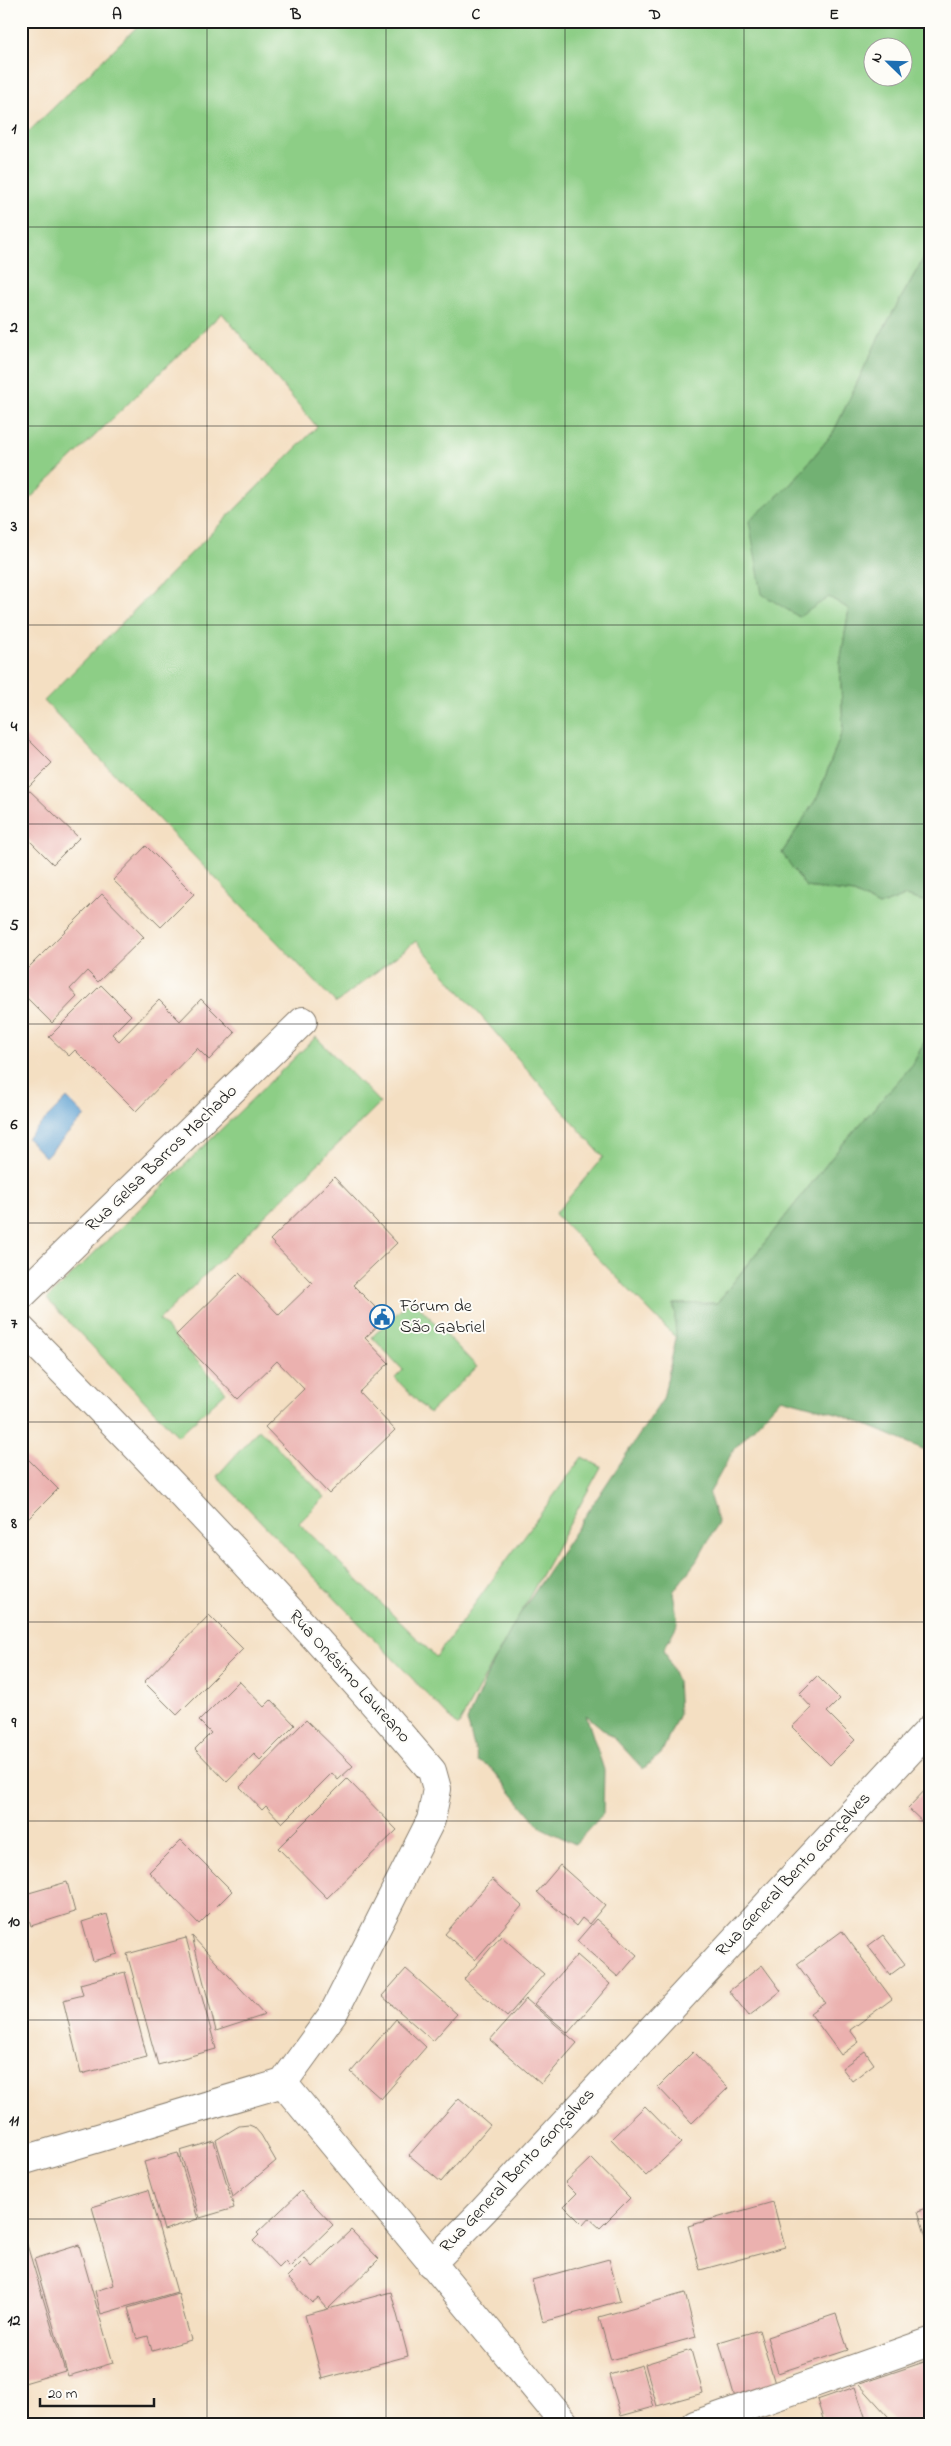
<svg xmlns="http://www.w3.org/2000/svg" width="951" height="2446" font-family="'Indie Flower',sans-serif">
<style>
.green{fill:#8dce86;stroke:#547551;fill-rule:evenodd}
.forest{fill:#72b173;stroke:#476648}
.water{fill:#5fa1d2;stroke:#3e5e77}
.building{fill:#ebb1af}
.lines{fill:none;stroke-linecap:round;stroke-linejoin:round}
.minor-casing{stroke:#887e6f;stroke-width:30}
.minor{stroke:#fff;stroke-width:28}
.grid{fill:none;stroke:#1c1c1c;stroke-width:1;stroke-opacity:0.55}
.labels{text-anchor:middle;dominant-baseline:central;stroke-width:4;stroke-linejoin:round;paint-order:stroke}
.street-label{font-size:18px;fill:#1c1c1c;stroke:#fdfcf7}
.poi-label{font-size:18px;fill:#1c1c1c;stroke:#fdfcf7;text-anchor:start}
.neatline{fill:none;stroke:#1c1c1c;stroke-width:2}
.grid-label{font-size:16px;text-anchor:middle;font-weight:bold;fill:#1c1c1c}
</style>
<rect width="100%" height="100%" fill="#fdfcf7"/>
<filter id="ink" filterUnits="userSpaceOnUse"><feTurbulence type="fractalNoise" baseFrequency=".02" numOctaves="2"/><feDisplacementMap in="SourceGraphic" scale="10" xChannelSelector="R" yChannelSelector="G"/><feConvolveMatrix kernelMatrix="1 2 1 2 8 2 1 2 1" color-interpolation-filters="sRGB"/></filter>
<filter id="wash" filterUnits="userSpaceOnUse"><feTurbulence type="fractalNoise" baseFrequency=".0096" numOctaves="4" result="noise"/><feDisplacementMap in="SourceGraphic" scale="20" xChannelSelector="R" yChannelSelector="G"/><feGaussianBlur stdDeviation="1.12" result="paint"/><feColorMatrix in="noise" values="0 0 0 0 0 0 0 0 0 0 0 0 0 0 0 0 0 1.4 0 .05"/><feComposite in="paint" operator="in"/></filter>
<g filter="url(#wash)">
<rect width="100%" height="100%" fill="#f4dfc2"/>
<!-- green -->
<path class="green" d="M143,21H930V247L880,335L833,433L791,484L749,522L829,597L849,609L840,664L843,729L818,796L782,853L806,887L854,893L879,906L905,896L930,903V1031L913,1064L841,1146L717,1303L674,1304L676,1338L555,1214L603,1157L416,941L336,1003L44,701L317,427L222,313L21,507V139ZM874,48H904V78H874Z
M316,1037L380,1103L159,1320L226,1392L178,1436L47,1299Z
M412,1299L477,1367L429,1413L395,1378L403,1370L372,1337Z
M259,1429L325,1497L299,1523L436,1657L582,1457L601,1467L458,1726L217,1476Z"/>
<!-- forest -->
<path class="forest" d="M930,247V903L905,896L879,906L854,893L806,887L782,853L818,796L843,729L840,664L849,609L829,597L799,617L762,594L749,521L791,484L833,433L880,335Z
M930,1031V1452L840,1414L781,1398L734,1449L709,1494L718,1523L698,1559L673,1592L678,1623L664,1649L677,1681L679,1714L661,1754L643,1769L616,1740L586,1715L604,1770L603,1814L575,1844L540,1827L491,1768L478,1761L467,1721L486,1678L516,1620L663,1399L676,1338L674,1304L717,1303L841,1146L913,1064Z"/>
<!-- water -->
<path class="water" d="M67,1098L85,1116L45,1157L27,1138Z"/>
<g id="blocks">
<!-- building -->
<path class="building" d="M21,732L52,763L27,788L79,838L53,864L21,832Z
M146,846L194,894L161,927L113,880Z
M102,894L144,937L98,982L87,971L70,989L77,997L52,1023L21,992V975Z
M101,985L131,1015L112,1034L119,1041L159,1000L180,1021L201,999L235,1033L209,1060L197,1048L136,1111L75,1050L69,1056L49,1037Z
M334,1177L397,1243L353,1285L386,1318L365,1338L389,1363L359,1392L395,1430L329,1494L265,1427L304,1389L277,1361L238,1399L176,1335L239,1273L279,1315L312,1283L270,1240Z
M21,1452L58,1489L21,1526Z
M209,1615L243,1649L177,1715L144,1682Z
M817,1676L840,1699L827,1712L855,1740L830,1765L792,1727L812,1708L799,1694Z
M239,1681L264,1707L271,1700L295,1725L260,1760L254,1754L227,1782L195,1749L211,1733L199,1721Z
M306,1720L353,1766L338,1780L332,1773L282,1823L266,1806L262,1810L240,1787Z
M347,1779L397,1830L327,1898L278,1848Z
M930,1785V1829L908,1808Z
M181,1840L232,1891L199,1924L149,1872Z
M560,1865L605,1905L589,1924L582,1918L576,1926L537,1892Z
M492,1879L522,1906L475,1960L445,1934Z
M67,1882L75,1912L31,1926L22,1895Z
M107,1914L118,1954L93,1961L82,1922Z
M596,1919L637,1955L618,1977L577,1941Z
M842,1931L892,1999L850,2030L859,2042L841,2055L810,2013L825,2002L797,1964Z
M883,1935L905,1964L890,1975L868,1946Z
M192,1936L265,2015L216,2031Z
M501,1936L544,1974L507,2017L464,1979Z
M186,1938L216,2049L158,2065L127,1954Z
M577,1955L610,1984L568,2033L534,2004Z
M762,1965L781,1991L749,2016L729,1991Z
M406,1969L457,2014L433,2041L382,1996Z
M125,1972L147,2057L81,2074L63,2000L83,1995L80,1984Z
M526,1999L577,2043L541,2084L490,2040Z
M396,2019L426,2047L381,2099L351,2072Z
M865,2051L874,2064L852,2081L842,2068Z
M693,2052L728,2088L692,2123L658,2087Z
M459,2098L490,2125L441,2182L409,2155Z
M645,2106L681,2143L646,2176L611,2139Z
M249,2125L254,2127L261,2135L276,2161L233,2197L216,2140L239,2126Z
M214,2141L234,2208L200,2218L180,2151Z
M178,2153L198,2219L164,2230L144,2162Z
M591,2158L630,2198L600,2228L589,2218L583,2225L564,2206L576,2194L565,2183Z
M148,2190L177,2292L101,2314L95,2291L114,2285L92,2207Z
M301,2191L333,2225L290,2267L285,2262L279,2268L253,2241L259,2235L257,2233Z
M773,2202L785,2247L700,2270L688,2226Z
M930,2207V2247H929L918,2211Z
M21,2225L65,2371L21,2384Z
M351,2230L379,2259L328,2309L391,2292L408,2356L322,2379L305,2315L328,2309L318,2298L312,2303L287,2277L305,2259L312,2267Z
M79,2245L113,2363L68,2376L34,2259Z
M609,2259L620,2301L543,2322L532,2280Z
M178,2293L191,2340L152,2351L148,2336L137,2339L128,2308Z
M685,2293L696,2337L611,2360L599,2317Z
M836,2314L848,2350L778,2373L767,2337Z
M759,2330L776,2387L735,2398L719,2342Z
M691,2350L703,2393L657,2406L645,2364Z
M930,2360V2425H896L859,2384Z
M642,2365L654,2407L621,2416L609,2375Z
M855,2387L868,2425H825L817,2400Z"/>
</g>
</g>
<g filter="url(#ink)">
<use href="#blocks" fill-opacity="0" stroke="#887e6f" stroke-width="1"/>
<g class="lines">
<defs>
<path id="minor" d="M21,1296L303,1021
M21,1329C163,1472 302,1618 432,1771L437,1789L431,1820L333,2014L283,2083
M283,2083L566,2425
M21,2161L283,2083
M431,2264L483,2211L930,1729
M695,2425L930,2342"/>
</defs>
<!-- minor casing -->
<use href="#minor" class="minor-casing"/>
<!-- minor -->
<use href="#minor" class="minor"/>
</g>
</g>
<!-- grid -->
<path class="grid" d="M207,21V2425M386,21V2425M565,21V2425M744,21V2425M21,227H930M21,426H930M21,625H930M21,824H930M21,1024H930M21,1223H930M21,1422H930M21,1622H930M21,1821H930M21,2020H930M21,2219H930"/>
<!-- icons -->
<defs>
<symbol id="civic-ring" viewBox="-11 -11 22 22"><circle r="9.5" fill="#fdfcf7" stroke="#1f6fb2" stroke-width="1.5"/><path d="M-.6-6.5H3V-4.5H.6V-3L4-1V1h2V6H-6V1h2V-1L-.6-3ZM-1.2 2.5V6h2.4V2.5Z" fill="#1f6fb2"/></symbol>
</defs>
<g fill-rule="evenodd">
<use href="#civic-ring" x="368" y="1303" width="28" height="28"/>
</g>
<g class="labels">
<!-- street labels -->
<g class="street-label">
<text transform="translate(162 1159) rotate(-44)">Rua Gelsa Barros Machado</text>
<text transform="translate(349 1677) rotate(48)">Rua Onésimo Laureano</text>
<text transform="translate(794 1875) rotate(-47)">Rua General Bento Gonçalves</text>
<text transform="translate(518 2171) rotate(-47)">Rua General Bento Gonçalves</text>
</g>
<!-- poi labels -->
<g class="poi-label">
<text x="400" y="1307">Fórum de<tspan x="400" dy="21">São Gabriel</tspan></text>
</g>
</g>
<!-- margin -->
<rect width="951" height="2446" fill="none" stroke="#fdfcf7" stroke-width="55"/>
<!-- north arrow -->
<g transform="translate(888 62) rotate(293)"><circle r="24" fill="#fdfcf7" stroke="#a3a29f"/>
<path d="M0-4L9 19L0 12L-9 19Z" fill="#1f6fb2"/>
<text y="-8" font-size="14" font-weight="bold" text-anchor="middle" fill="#1c1c1c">N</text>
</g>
<!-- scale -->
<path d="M40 2398v8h114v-8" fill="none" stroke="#1c1c1c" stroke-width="2.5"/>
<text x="48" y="2398" font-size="15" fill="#1c1c1c" stroke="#fdfcf7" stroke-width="4" paint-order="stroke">20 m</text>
<rect x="28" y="28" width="896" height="2390" class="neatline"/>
<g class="grid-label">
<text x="117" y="19">A</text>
<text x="296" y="19">B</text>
<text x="476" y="19">C</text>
<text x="655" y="19">D</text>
<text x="834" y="19">E</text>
<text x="14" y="133">1</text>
<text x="14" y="332">2</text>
<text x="14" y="531">3</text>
<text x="14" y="731">4</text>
<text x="14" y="930">5</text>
<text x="14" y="1129">6</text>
<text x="14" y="1328">7</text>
<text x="14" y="1528">8</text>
<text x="14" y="1727">9</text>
<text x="14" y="1926">10</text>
<text x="14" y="2125">11</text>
<text x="14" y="2325">12</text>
</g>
</svg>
